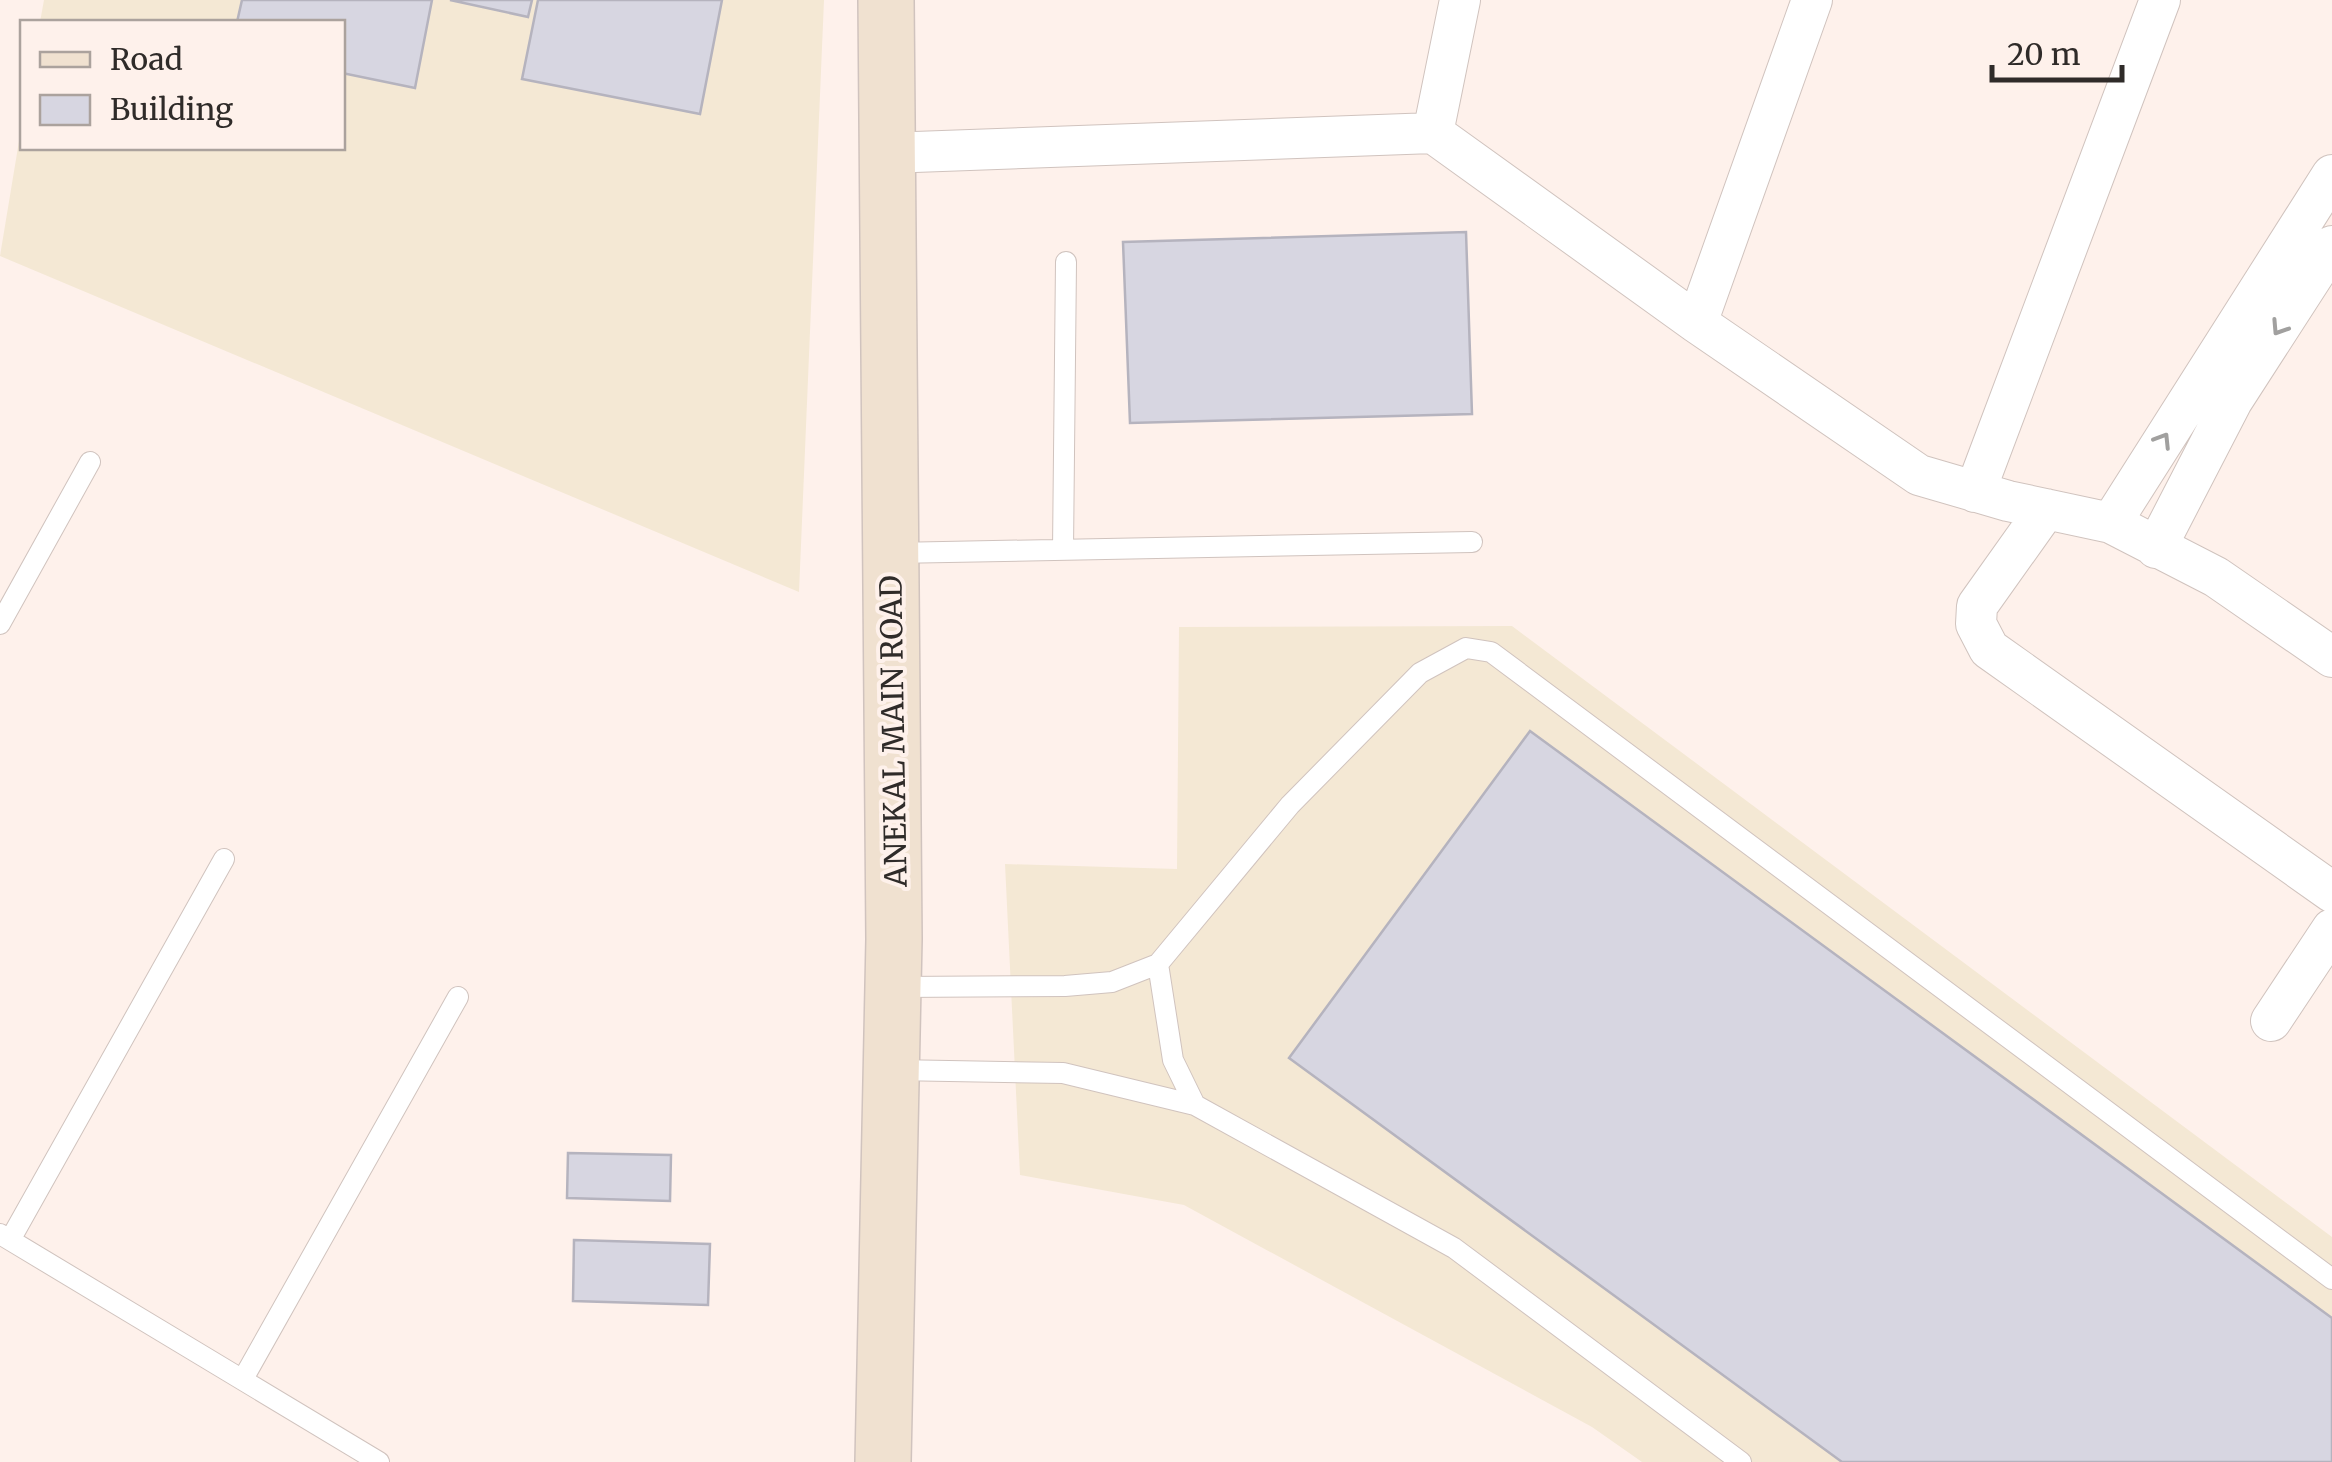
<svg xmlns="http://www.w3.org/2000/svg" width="2332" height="1462" font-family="Merriweather,serif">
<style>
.industrial{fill:#f4e8d4}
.building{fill:#d7d6e1;stroke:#b5b3be;stroke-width:2.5}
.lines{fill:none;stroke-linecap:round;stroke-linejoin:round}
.lane-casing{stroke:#d0c3be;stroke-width:22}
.street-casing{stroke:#d0c3be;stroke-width:42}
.secondary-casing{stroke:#d0c3be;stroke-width:58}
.lane{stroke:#fff;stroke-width:20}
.street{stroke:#fff;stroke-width:40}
.secondary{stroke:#f0e1d0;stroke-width:55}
.oneway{stroke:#a1a09f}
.labels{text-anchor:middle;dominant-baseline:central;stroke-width:8;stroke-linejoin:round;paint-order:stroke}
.street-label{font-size:30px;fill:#2f2b29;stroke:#fef1eb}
</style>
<rect width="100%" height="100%" fill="#fef1eb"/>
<!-- industrial -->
<path class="industrial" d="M44,0H824L799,592L0,256L22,123V148H342V22H40Z
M1512,626L2332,1237V1462H1642L1592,1427L1184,1205L1020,1175L1005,864L1177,869L1179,627Z"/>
<!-- building -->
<path class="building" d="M242,0H432L415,88L342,73V22H237Z
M450,0H532L528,17Z
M538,0H722L700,114L522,79Z
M1466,232L1472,414L1130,423L1123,242Z
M1530,731L2332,1318V1462H1842L1289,1058Z
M568,1153L671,1155L670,1201L567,1198Z
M574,1240L710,1244L708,1305L573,1301Z"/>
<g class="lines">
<defs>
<path id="lane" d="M1063,550L1066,262
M893,553L1472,542
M0,624L90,462
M1158,964L1173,1060L1195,1105
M897,987L1065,986L1112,982L1158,964L1290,805L1420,673L1466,648L1491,652L2332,1279
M894,1070L1063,1073L1195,1105L1454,1248L1741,1462
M0,1234L379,1462
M10,1240L224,859
M243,1379L458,997"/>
<path id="street" d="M1433,133L1460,0
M887,153L1433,133L1697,323L1919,475L2008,501L2111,523L2216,577L2332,657
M1697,323L1812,0
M1975,492L2160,0
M2046,509L1977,606L1976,624L1989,649L2332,892
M2111,523L2332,175
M2156,548L2232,401L2332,246
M2271,1021L2332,929"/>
<path id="secondary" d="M883,1462L894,939L886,0"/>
</defs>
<!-- lane casing -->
<use href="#lane" class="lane-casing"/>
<!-- street casing -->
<use href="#street" class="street-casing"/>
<!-- secondary casing -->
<use href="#secondary" class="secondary-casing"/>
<!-- lane -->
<use href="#lane" class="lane"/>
<!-- street -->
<use href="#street" class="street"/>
<!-- secondary -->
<use href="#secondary" class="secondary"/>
</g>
<!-- one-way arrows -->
<defs><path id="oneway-chevron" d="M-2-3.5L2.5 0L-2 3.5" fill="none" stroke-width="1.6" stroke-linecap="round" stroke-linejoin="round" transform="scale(2.5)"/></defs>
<g class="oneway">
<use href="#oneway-chevron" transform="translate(2279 328) rotate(123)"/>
<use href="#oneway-chevron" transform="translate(2163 440) rotate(-58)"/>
</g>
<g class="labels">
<!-- street labels -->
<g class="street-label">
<text transform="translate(893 731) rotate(-91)">ANEKAL MAIN ROAD</text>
</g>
</g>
<!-- legend -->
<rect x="20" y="20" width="325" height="130" fill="#fef1eb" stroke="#aba29d" stroke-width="2.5"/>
<rect x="40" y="52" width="50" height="15" fill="#f0e1d0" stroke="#aba29d" stroke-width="2.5"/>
<text x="110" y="70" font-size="30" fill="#2f2b29">Road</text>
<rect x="40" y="95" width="50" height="30" fill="#d7d6e1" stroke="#aba29d" stroke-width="2.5"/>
<text x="110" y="120" font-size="30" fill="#2f2b29">Building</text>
<!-- scale -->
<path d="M1992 65v15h130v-15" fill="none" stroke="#2f2b29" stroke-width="5"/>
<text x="2007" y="65" font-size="30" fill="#2f2b29" stroke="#fef1eb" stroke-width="8" paint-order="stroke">20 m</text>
</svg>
